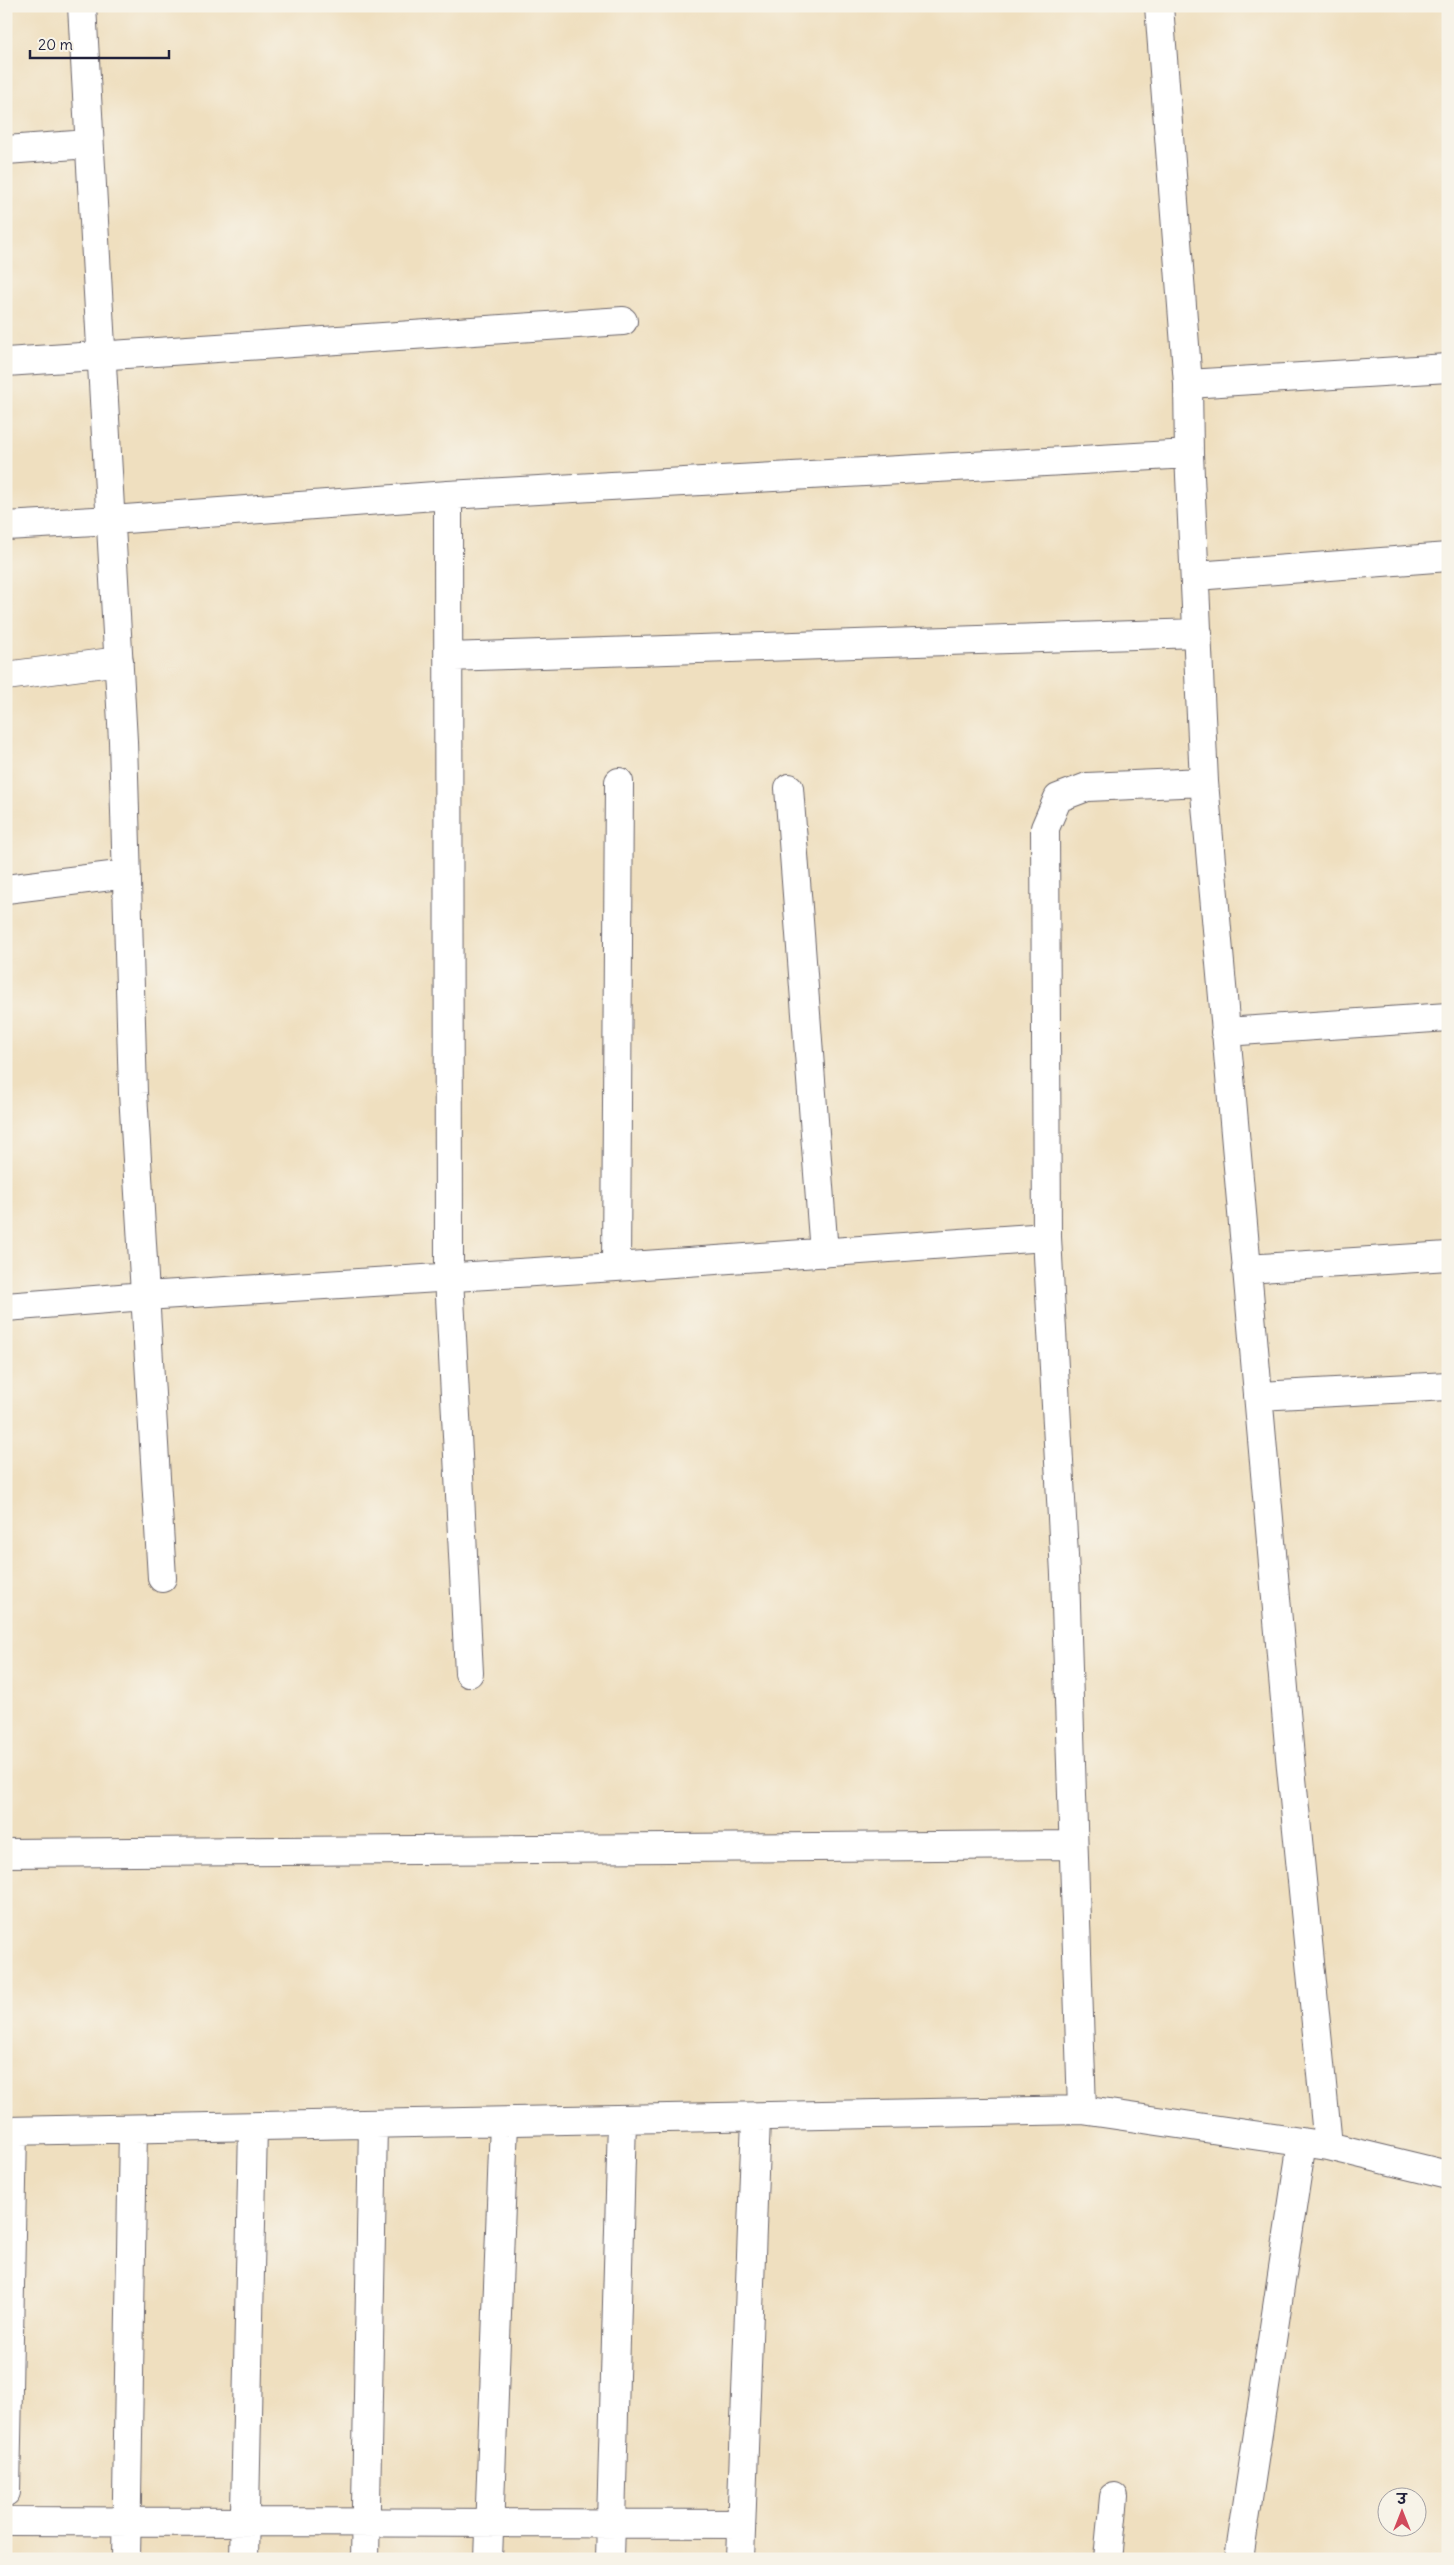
<svg xmlns="http://www.w3.org/2000/svg" width="1454" height="2565" font-family="Delius,'Playpen Sans Deva',sans-serif">
<style>
.lines{fill:none;stroke-linecap:round;stroke-linejoin:round}
.minor-casing{stroke:#6a6469;stroke-width:30}
.minor{stroke:#fff;stroke-width:28}
</style>
<rect width="100%" height="100%" fill="#f7f3e8"/>
<filter id="ink" filterUnits="userSpaceOnUse"><feTurbulence type="fractalNoise" baseFrequency=".02" numOctaves="2"/><feDisplacementMap in="SourceGraphic" scale="10" xChannelSelector="R" yChannelSelector="G"/><feConvolveMatrix kernelMatrix="1 2 1 2 8 2 1 2 1" color-interpolation-filters="sRGB"/></filter>
<filter id="wash" filterUnits="userSpaceOnUse"><feTurbulence type="fractalNoise" baseFrequency=".0096" numOctaves="4" result="noise"/><feDisplacementMap in="SourceGraphic" scale="20" xChannelSelector="R" yChannelSelector="G"/><feGaussianBlur stdDeviation="1.12" result="paint"/><feColorMatrix in="noise" values="0 0 0 0 0 0 0 0 0 0 0 0 0 0 0 0 0 1.4 0 .05"/><feComposite in="paint" operator="in"/></filter>
<g filter="url(#wash)">
<rect width="100%" height="100%" fill="#efdfbf"/>
</g>
<g filter="url(#ink)">
<g class="lines">
<defs>
<path id="minor" d="M82,6L123,741L133,1093L162,1578
M1159,6L1188,384L1189,454L1204,782L1291,1768L1328,2146
M6,150L89,144
M6,362L623,321
M1188,384L1448,368
M448,495L449,1277L469,1673
M6,526L112,520L448,495L1189,454
M1196,576L1448,557
M448,657L1198,633
M6,676L119,661
M789,788L824,1253
M6,889L127,874
M1225,1032L1448,1017
M616,1267L619,782
M1246,1269L1448,1256
M6,1307L145,1296L616,1267L1047,1237
M1258,1396L1448,1386
M6,1853L1073,1845
M1082,2110L1065,1574L1047,1237L1045,828L1058,798L1087,787L1204,782
M6,2131L1082,2110L1328,2146L1448,2175
M6,2492L13,2131
M6,2521L741,2524
M126,2559L133,2129
M244,2559L253,2127
M365,2559L373,2125
M488,2559L504,2122
M610,2559L622,2120
M740,2559L756,2118
M1108,2559L1114,2497
M1239,2559L1302,2142"/>
</defs>
<!-- minor casing -->
<use href="#minor" class="minor-casing"/>
<!-- minor -->
<use href="#minor" class="minor"/>
</g>
</g>
<!-- margin -->
<rect width="1454" height="2565" fill="none" stroke="#f7f3e8" stroke-width="25"/>
<!-- north arrow -->
<g transform="translate(1402 2512)"><circle r="24" fill="#f7f3e8" stroke="#a29fa3"/>
<path d="M0-4L9 19L0 12L-9 19Z" fill="#d1495b"/>
<text y="-8" font-size="14" font-weight="bold" text-anchor="middle" fill="#22223b">उ</text>
</g>
<!-- scale -->
<path d="M30 50v8h139v-8" fill="none" stroke="#22223b" stroke-width="2.5"/>
<text x="38" y="50" font-size="15" fill="#22223b" stroke="#f7f3e8" stroke-width="4" paint-order="stroke">20 m</text>
</svg>
